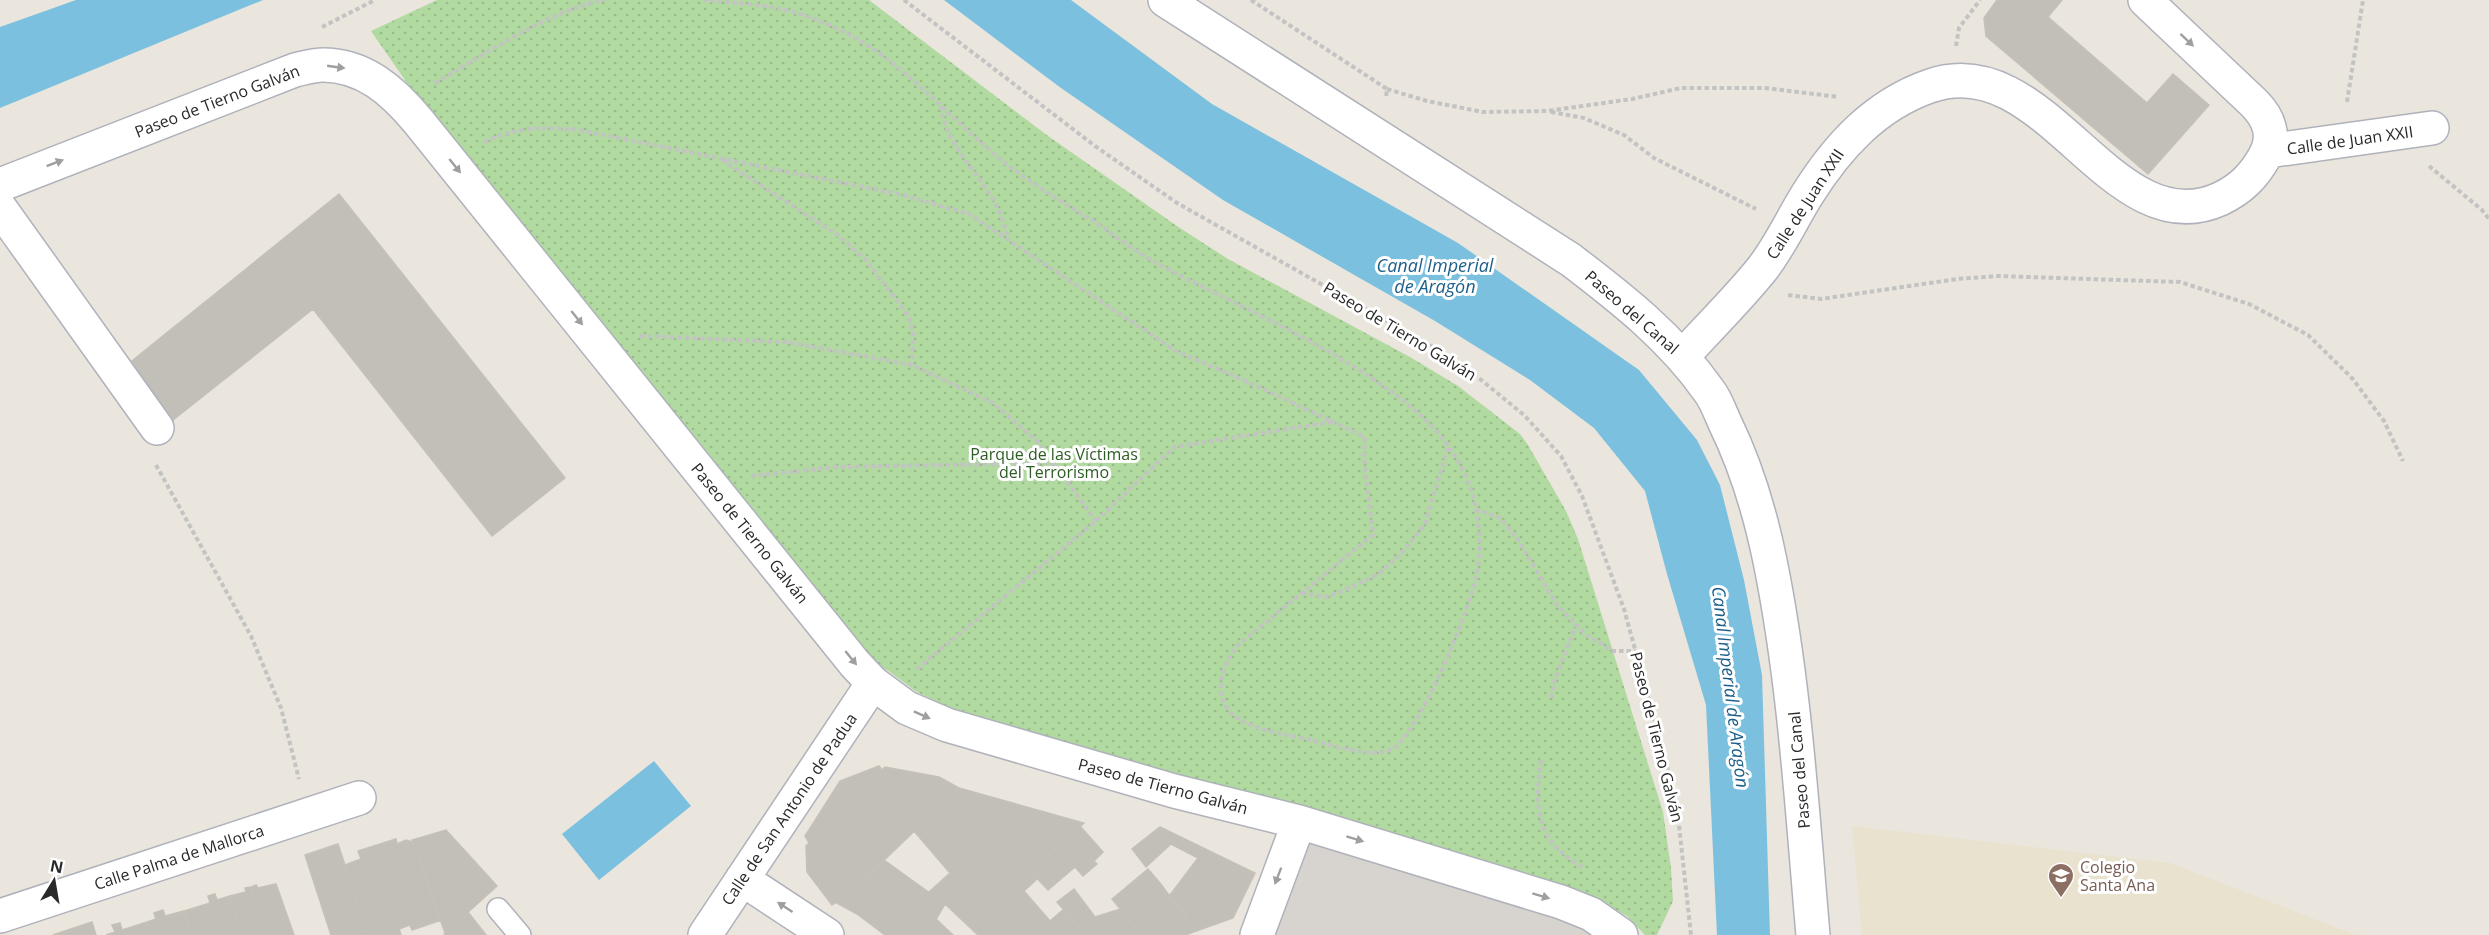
<svg xmlns="http://www.w3.org/2000/svg" width="2489" height="935" font-family="'Open Sans',sans-serif">
<style>
.education{fill:#e9e2ce}
.park{fill:url(#park-dots)}
.plaza{fill:#d7d4cf}
.water{fill:#7cc0e0}
.building{fill:#c2bfb9;stroke:#c5c1b7;stroke-width:1.5}
.lines{fill:none;stroke-linecap:round;stroke-linejoin:round}
.service-casing{stroke:#b0b2bb;stroke-width:24}
.minor-casing{stroke:#b0b2bb;stroke-width:36}
.path{stroke:#c3c3c3;stroke-width:4;stroke-dasharray:4.5 3;stroke-linecap:butt}
.service{stroke:#fff;stroke-width:21}
.minor{stroke:#fff;stroke-width:33}
.oneway{fill:#9f9f9f}
.labels{text-anchor:middle;dominant-baseline:central;stroke-width:6;stroke-linejoin:round;paint-order:stroke}
.street-label{font-size:16px;fill:#292929;stroke:#fff}
.park-label{font-size:16px;fill:#2c5d22;stroke:#fff}
.education-label{font-size:16px;fill:#785e54;stroke:#fff;text-anchor:start}
.water-label{font-size:18px;font-style:italic;fill:#1d5f8a;stroke:#fff}
</style>
<defs>
<pattern id="park-dots" width="8" height="8" patternUnits="userSpaceOnUse" patternTransform="scale(1.5)"><rect width="8" height="8" fill="#b1daa0"/><path d="M2 2h.1M6 6h.1" fill="none" stroke="#98bb8a" stroke-width="1.8" stroke-linecap="round"/></pattern>
</defs>
<rect width="100%" height="100%" fill="#eae5dd"/>
<!-- education -->
<path class="education" d="M1852,826L2170,863L2356,935H1862Z"/>
<!-- park -->
<path class="park" d="M437,0H869L1048,136L1177,226L1228,259L1410,357L1458,386L1520,434L1528,445L1566,511L1578,539L1663,812L1671,868L1673,901L1657,935H1645L1627,916L1596,899L964,715L917,692L864,653L416,96L371,31Z"/>
<!-- plaza -->
<path class="plaza" d="M1299,822L1621,935H1257Z"/>
<!-- water -->
<path class="water" d="M76,0H263L0,108V27Z
M944,0H1071L1212,104L1458,243L1639,370L1697,440L1720,485L1744,580L1762,675L1770,935H1717L1706,705L1667,574L1645,491L1594,428L1530,380L1435,321L1223,200L1061,88Z
M654,761L691,806L599,880L562,834Z"/>
<!-- building -->
<path class="building" d="M1997,0H2062L2048,17L2147,103L2173,74L2209,105L2148,174L1986,36L1984,18Z
M339,194L565,478L492,536L313,309L173,420L128,364Z
M879,766L882,770L885,767L939,777L959,788L873,871L832,905L807,872L806,846L809,843L805,836L840,781Z
M959,788L1084,823L1030,871L1037,879L1024,891L1050,921L1064,909L1086,935H978L945,904L928,893L950,873L914,831Z
M1080,826L1103,852L1094,861L1097,864L1083,876L1075,867L1048,890L1030,871Z
M1160,827L1255,873L1233,918L1196,931L1170,895L1198,858L1171,844L1146,867L1132,849Z
M446,830L497,886L445,933L412,840Z
M396,839L397,844L406,840L413,842L441,920L412,930L410,925L399,929L401,935H369L345,865L361,859L358,851Z
M338,844L345,865L369,935H331L305,855Z
M884,860L945,904L927,935H885L857,914L835,902Z
M1148,869L1160,883L1196,931L1186,935H1142L1112,899Z
M276,884L294,935H268L251,887L256,885L258,888Z
M251,887L268,935H242L230,896L246,892L245,888Z
M1074,889L1095,917L1120,909L1142,935H1086L1057,902Z
M215,894L217,900L230,896L242,935H192L184,911L210,903L208,896Z
M163,910L165,916L184,911L192,935H142L138,925L156,919L154,913Z
M468,912L486,935H444L445,933Z
M936,919L953,935H927Z
M92,922L96,935H53Z
M120,923L122,930L138,925L142,935H106L115,932L112,925Z"/>
<g class="lines">
<defs>
<path id="service" d="M498,909L520,935"/>
<path id="minor" d="M1165,0L1571,260C1622,299 1672,338 1709,391C1716,400 1720,412 1725,423C1747,468 1760,512 1770,561C1795,684 1802,810 1813,935
M2268,151L2432,128
M0,185L295,70C304,68 314,65 323,65C364,65 393,91 418,121L855,664L873,683L907,708L947,725L1174,791L1299,822L1561,902L1591,914L1621,935
M0,208L157,428
M1683,356C1709,327 1738,299 1762,269C1780,246 1792,219 1807,195C1837,147 1875,105 1930,86C2046,45 2111,248 2220,199C2241,189 2254,176 2265,156C2276,136 2269,118 2254,103L2145,0
M742,879L827,935
M0,916L359,798
M705,935L873,683
M1257,935L1299,822"/>
</defs>
<!-- service casing -->
<use href="#service" class="service-casing"/>
<!-- minor casing -->
<use href="#minor" class="minor-casing"/>
<!-- path -->
<path class="path" d="M904,0L1095,146L1177,203L1440,351L1480,379L1524,415L1561,456L1582,496L1624,609L1666,762L1678,816L1691,935
M1251,0L1387,89L1386,97
M322,27L375,0
M1956,46L1959,28L1980,0
M435,83C485,55 548,10 605,0
M1387,89L1427,101L1483,112L1547,111L1632,99L1681,88H1765L1839,97
M2347,102L2363,0
M941,106C945,143 975,168 993,200C1000,212 1005,225 1008,239
M1551,112L1584,118L1624,135L1654,158L1756,209
M484,142C519,126 542,127 579,130L903,195L969,214L1176,351L1261,388L1365,437L1364,457L1373,535L1238,645C1229,657 1222,669 1221,684C1218,729 1279,732 1311,740C1332,745 1369,758 1390,750C1418,738 1467,614 1475,582C1481,560 1480,533 1476,510C1468,464 1441,431 1405,402C1330,344 1239,307 1156,263C1135,251 1115,236 1095,222C1072,208 1049,194 1027,179C960,134 912,64 838,29C788,5 757,5 704,0
M722,160L836,234L865,259L908,315L913,332L912,365
M2429,166L2482,210L2489,219
M1788,295L1821,299L1957,279L1998,276L2180,282L2249,304L2308,335L2352,378L2384,421L2403,461
M640,336L787,342L912,365L993,403L1037,441L1096,521
M156,465L251,636L281,708L299,779
M751,476L838,467L1053,463
M1475,509L1500,518L1517,538L1557,605L1586,635L1613,651H1636
M1302,593L1326,597L1338,593L1377,575L1399,556L1425,524L1448,447
M917,669L1096,521L1174,447L1331,422
M1551,698L1555,679L1576,625
M1541,760C1537,788 1534,820 1553,844C1560,853 1574,861 1583,868"/>
<!-- service -->
<use href="#service" class="service"/>
<!-- minor -->
<use href="#minor" class="minor"/>
</g>
<!-- one-way arrows -->
<defs><path id="oneway-solid" d="M-6-.8H1V-3.2L6.5 0L1 3.2V.8H-6Z" transform="scale(1.5)"/></defs>
<g class="oneway">
<use href="#oneway-solid" transform="translate(2187 40) rotate(43)"/>
<use href="#oneway-solid" transform="translate(336 67) rotate(8)"/>
<use href="#oneway-solid" transform="translate(55 163) rotate(-21)"/>
<use href="#oneway-solid" transform="translate(455 166) rotate(51)"/>
<use href="#oneway-solid" transform="translate(577 318) rotate(51)"/>
<use href="#oneway-solid" transform="translate(851 658) rotate(51)"/>
<use href="#oneway-solid" transform="translate(922 715) rotate(24)"/>
<use href="#oneway-solid" transform="translate(1355 839) rotate(17)"/>
<use href="#oneway-solid" transform="translate(1278 876) rotate(111)"/>
<use href="#oneway-solid" transform="translate(1541 896) rotate(17)"/>
<use href="#oneway-solid" transform="translate(785 907) rotate(-147)"/>
</g>
<!-- icons -->
<defs>
<symbol id="school-pin" viewBox="-11 -11 22 30"><path d="M0 17L-7.5 6A9.5 9.5 0 1 1 7.5 6Z" fill="#8d6e63" stroke="#fff"/><path d="M0-5L7-2L0 1L-7-2ZM-4 1L0 2.5L4 1V4Q0 6-4 4Z" fill="#fff"/></symbol>
</defs>
<g fill-rule="evenodd">
<use href="#school-pin" x="2046" y="861" width="30" height="40"/>
</g>
<g class="labels">
<!-- street labels -->
<g class="street-label">
<text transform="translate(217 101) rotate(-21)">Paseo de Tierno Galván</text>
<text transform="translate(2350 140) rotate(-8)">Calle de Juan XXII</text>
<text transform="translate(1805 204) rotate(-57)">Calle de Juan XXII</text>
<text transform="translate(1632 312) rotate(41)">Paseo del Canal</text>
<text transform="translate(1400 331) rotate(31)">Paseo de Tierno Galván</text>
<text transform="translate(750 533) rotate(51)">Paseo de Tierno Galván</text>
<text transform="translate(1657 737) rotate(76)">Paseo de Tierno Galván</text>
<text transform="translate(1799 770) rotate(-95)">Paseo del Canal</text>
<text transform="translate(1163 786) rotate(15)">Paseo de Tierno Galván</text>
<text transform="translate(789 809) rotate(-56)">Calle de San Antonio de Padua</text>
<text transform="translate(179 857) rotate(-18)">Calle Palma de Mallorca</text>
</g>
<!-- park labels -->
<g class="park-label">
<text x="1054" y="454">Parque de las Víctimas<tspan x="1054" dy="18">del Terrorismo</tspan></text>
</g>
<!-- education labels -->
<g class="education-label">
<text x="2080" y="867">Colegio<tspan x="2080" dy="18">Santa Ana</tspan></text>
</g>
<!-- water labels -->
<g class="water-label">
<text x="1435" y="265">Canal Imperial<tspan x="1435" dy="21">de Aragón</tspan></text>
<text transform="translate(1731 687) rotate(83)">Canal Imperial de Aragón</text>
</g>
</g>
<!-- north arrow -->
<g transform="translate(54 881) rotate(11)" stroke="#ffffff" stroke-width="4.5" paint-order="stroke">
<path d="M0-4.5L10 22L0 15L-10 22Z" fill="#292929"/>
<text y="-9" font-size="16" font-weight="bold" text-anchor="middle" fill="#292929">N</text>
</g>
</svg>
